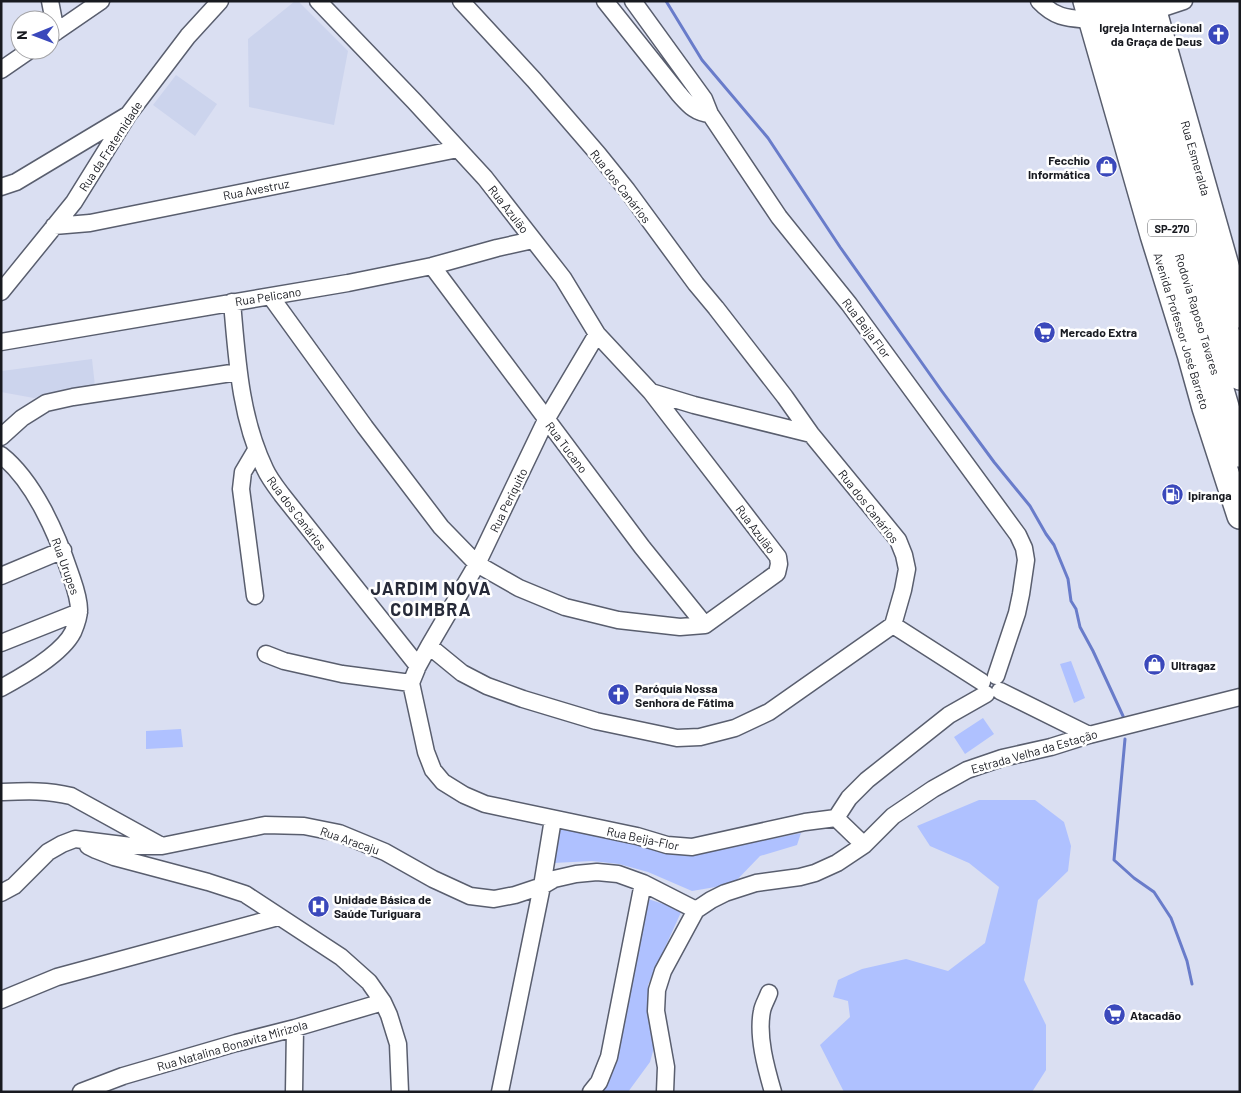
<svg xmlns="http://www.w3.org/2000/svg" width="1241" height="1093" font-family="Barlow,sans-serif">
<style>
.built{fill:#ccd4ed}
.green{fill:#afc1ff}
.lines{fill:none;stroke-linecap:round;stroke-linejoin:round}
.stream{stroke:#697cca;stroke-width:3}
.minor-casing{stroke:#595e6e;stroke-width:19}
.highway-casing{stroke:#595e6e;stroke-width:28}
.minor{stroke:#fff;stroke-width:16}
.highway{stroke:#fff;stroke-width:25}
.labels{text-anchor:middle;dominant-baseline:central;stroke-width:5;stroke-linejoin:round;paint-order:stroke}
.shield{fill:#fff;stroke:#5d5f63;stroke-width:1}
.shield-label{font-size:11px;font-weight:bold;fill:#181a20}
.poi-label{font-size:12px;font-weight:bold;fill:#181a20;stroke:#fff;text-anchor:start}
.street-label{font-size:12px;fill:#181a20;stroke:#fff}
.district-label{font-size:18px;font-weight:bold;letter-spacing:1px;fill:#272b39;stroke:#fff}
</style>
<rect width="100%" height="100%" fill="#dadff2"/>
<!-- built -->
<path class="built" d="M295,1H298L348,51L334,125L249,107L248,39Z
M176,75L217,104L195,136L153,105Z
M92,359L95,386L34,398L1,392L2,371Z"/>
<!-- green -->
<path class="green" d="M1071,661L1085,698L1074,703L1060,664Z
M983,718L994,734L965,754L954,737Z
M181,729L183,747L146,749V731Z
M979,800H1035L1064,822L1071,846L1068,871L1038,900L1024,980L1046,1025V1070L1032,1092H844L820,1045L850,1017L848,1001L833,997L838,980L862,969L906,959L948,971L985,943L999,887L969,863L930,846L917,826Z
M561,826L692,855L801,833L797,845L760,856L733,884L692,891L648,872L619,864L592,861L553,863Z
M645,898L682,910L648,985L655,1044L650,1062L628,1092H602L606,1086L623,1028Z"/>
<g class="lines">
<!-- stream -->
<path class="stream" d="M666,1L702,60L768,138L840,247L941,390L994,462L1030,506L1046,534L1054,545L1068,579L1071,601L1076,609L1080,627L1093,651L1123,716
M1125,739L1114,860L1134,878L1154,892L1171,918L1187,961L1192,984"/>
<defs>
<path id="minor" d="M50,1L56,32
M605,1L679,94C689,105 695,113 710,114
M633,1L704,99L710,114L779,217L849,304L1018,535L1024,548L1026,560L1021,594L1017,613L996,676
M1039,1C1056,19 1069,18 1091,20
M1154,11L1184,1
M50,36L101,1
M1,70L30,50
M1,187L16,182L126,116
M54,226L90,223L458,149
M432,266L642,547L705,625
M1,292L74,202L128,115L188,36L220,1
M271,297L365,427L441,527L477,564L519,588L565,607L618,620L680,627L705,625L777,573L779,564L778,557L651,392L597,334L563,278L485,178L414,101L318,1
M232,302C237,359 240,417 265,469C269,478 276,487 282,495L418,666
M597,334L546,420L477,564L429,646L418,666L411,683L426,752L433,770L443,782L464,795L485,804L637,836L667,845L692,847L805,822L836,818L849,798L867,780L949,715L986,694
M1,342L348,283L432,266L497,248L533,240
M651,392L694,405L811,434
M1,437L22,418L46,403L73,397L238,372
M1,455C34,481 57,534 70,573C74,585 79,597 79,610C79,618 76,625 73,632C62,654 23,676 1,688
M1,576L63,550
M255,596L241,489L243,472L256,450
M893,625L982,682
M1,643L79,612
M429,646L462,673L487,686L523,699L596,721L677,738L700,737L735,728L769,712L893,625L903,590L907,569L904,555L898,540L811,434L785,397L716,308L696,284L627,190L598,154L534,80L461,1
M266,654L284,661L342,674L411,683
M1000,691L1089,735
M1,792C26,791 47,790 71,796L160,845
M836,818L864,845
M88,846L96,850L114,857L208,882L245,894L341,957L369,982L383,1002L389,1015L398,1044L400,1092
M1,893L14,886L48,852L62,844L75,839L131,846H162L265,825L304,826L339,833L385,852L433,879L470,896L494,899L515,895L542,886L554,879L576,874L597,872L618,874L643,883L696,910
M769,993C767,999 763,1005 762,1011C757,1036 766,1068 773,1092
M1,1000L57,977L278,917
M81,1092L123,1076L236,1043L295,1028L383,1002
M294,1092L295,1028
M500,1092L542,886L553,819
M591,1092L599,1082L609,1057L643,883
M665,1092L666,1067L656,1011L657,990L663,971L696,910L711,900L725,893L756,883L800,877L815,873L837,863L864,845L893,816L933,789L967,770L1002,758L1051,747L1089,735L1240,697"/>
<path id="highway" d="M1086,1L1153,235L1190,354L1205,408L1240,516
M1106,1L1240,454
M1127,1L1240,377
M1151,1L1240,315"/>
</defs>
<!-- minor casing -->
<use href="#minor" class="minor-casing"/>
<!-- highway casing -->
<use href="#highway" class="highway-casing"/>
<!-- minor -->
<use href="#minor" class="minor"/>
<!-- highway -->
<use href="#highway" class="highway"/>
</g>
<!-- icons -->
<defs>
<symbol id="church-disc" viewBox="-11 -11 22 22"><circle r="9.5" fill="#3a48bb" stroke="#fff"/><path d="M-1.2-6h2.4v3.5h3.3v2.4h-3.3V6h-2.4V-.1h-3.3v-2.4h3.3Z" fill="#fff"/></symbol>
<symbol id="shop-disc" viewBox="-11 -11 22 22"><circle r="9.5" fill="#3a48bb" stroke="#fff"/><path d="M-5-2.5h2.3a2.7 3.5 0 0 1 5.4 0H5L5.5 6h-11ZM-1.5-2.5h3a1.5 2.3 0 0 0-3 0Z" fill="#fff"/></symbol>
<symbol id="supermarket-disc" viewBox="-11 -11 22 22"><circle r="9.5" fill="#3a48bb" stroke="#fff"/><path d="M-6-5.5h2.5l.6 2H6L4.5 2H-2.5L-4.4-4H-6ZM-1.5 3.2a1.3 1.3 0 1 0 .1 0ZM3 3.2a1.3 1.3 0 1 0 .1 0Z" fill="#fff"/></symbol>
<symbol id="fuel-disc" viewBox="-11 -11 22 22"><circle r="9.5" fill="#3a48bb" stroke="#fff"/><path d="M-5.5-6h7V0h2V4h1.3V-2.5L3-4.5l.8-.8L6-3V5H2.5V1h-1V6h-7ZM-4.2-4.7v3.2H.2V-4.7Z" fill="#fff"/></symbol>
<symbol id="hospital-disc" viewBox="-11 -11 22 22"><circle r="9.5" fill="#3a48bb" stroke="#fff"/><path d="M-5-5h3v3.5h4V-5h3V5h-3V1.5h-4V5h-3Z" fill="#fff"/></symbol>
</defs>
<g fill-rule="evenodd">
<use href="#church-disc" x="1206" y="22" width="25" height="25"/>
<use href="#shop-disc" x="1094" y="154" width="25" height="25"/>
<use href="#supermarket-disc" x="1032" y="320" width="25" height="25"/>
<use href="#fuel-disc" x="1160" y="482" width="25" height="25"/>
<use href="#shop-disc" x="1142" y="652" width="25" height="25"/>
<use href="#church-disc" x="606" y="682" width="25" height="25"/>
<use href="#hospital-disc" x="306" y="894" width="25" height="25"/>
<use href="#supermarket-disc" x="1102" y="1002" width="25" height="25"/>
</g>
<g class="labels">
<!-- shield labels -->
<rect class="shield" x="1148" y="219.5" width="48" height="17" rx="4"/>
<g class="shield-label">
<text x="1172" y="228">SP-270</text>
</g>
<!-- poi labels -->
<g class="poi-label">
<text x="1202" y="27" text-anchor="end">Igreja Internacional<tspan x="1202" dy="14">da Graça de Deus</tspan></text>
<text x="1090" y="160" text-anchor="end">Fecchio<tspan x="1090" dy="14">Informática</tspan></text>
<text x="1060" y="332">Mercado Extra</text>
<text x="1188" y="495">Ipiranga</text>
<text x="1171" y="665">Ultragaz</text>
<text x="635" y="688">Paróquia Nossa<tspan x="635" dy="14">Senhora de Fátima</tspan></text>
<text x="334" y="899">Unidade Básica de<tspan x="334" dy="14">Saúde Turiguara</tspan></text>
<text x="1130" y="1015">Atacadão</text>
</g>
<!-- street labels -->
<g class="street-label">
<text transform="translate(110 146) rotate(-57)">Rua da Fraternidade</text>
<text transform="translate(1196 158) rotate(74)">Rua Esmeralda</text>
<text transform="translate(621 186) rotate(52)">Rua dos Canários</text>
<text transform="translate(256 189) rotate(-11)">Rua Avestruz</text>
<text transform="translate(509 209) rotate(52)">Rua Azulão</text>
<text transform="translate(268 296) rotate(-9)">Rua Pelicano</text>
<text transform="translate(1198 314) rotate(73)">Rodovia Raposo Tavares</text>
<text transform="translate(867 328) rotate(53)">Rua Beija Flor</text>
<text transform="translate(1182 331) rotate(73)">Avenida Professor José Barreto</text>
<text transform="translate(567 447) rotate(53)">Rua Tucano</text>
<text transform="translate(508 500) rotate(-64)">Rua Periquito</text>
<text transform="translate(869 506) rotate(52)">Rua dos Canários</text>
<text transform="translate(297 513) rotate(53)">Rua dos Canários</text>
<text transform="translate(756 529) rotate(53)">Rua Azulão</text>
<text transform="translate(66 566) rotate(70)">Rua Urupes</text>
<text transform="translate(1034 751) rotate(-16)">Estrada Velha da Estação</text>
<text transform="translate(643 838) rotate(12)">Rua Beija-Flor</text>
<text transform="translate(350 840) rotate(19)">Rua Aracaju</text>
<text transform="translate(232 1045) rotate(-16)">Rua Natalina Bonavita Mirizola</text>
</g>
<!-- district labels -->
<g class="district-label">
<text x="431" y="588">JARDIM NOVA<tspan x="431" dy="21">COIMBRA</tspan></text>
</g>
</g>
<!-- border -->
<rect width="1241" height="1093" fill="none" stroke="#181a20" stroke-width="5"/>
<!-- north arrow -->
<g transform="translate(35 35) rotate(269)"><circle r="24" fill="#ffffff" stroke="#a3a3a6"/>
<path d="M0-4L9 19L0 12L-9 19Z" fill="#3a48bb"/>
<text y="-8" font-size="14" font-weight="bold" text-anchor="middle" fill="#181a20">N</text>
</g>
</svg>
